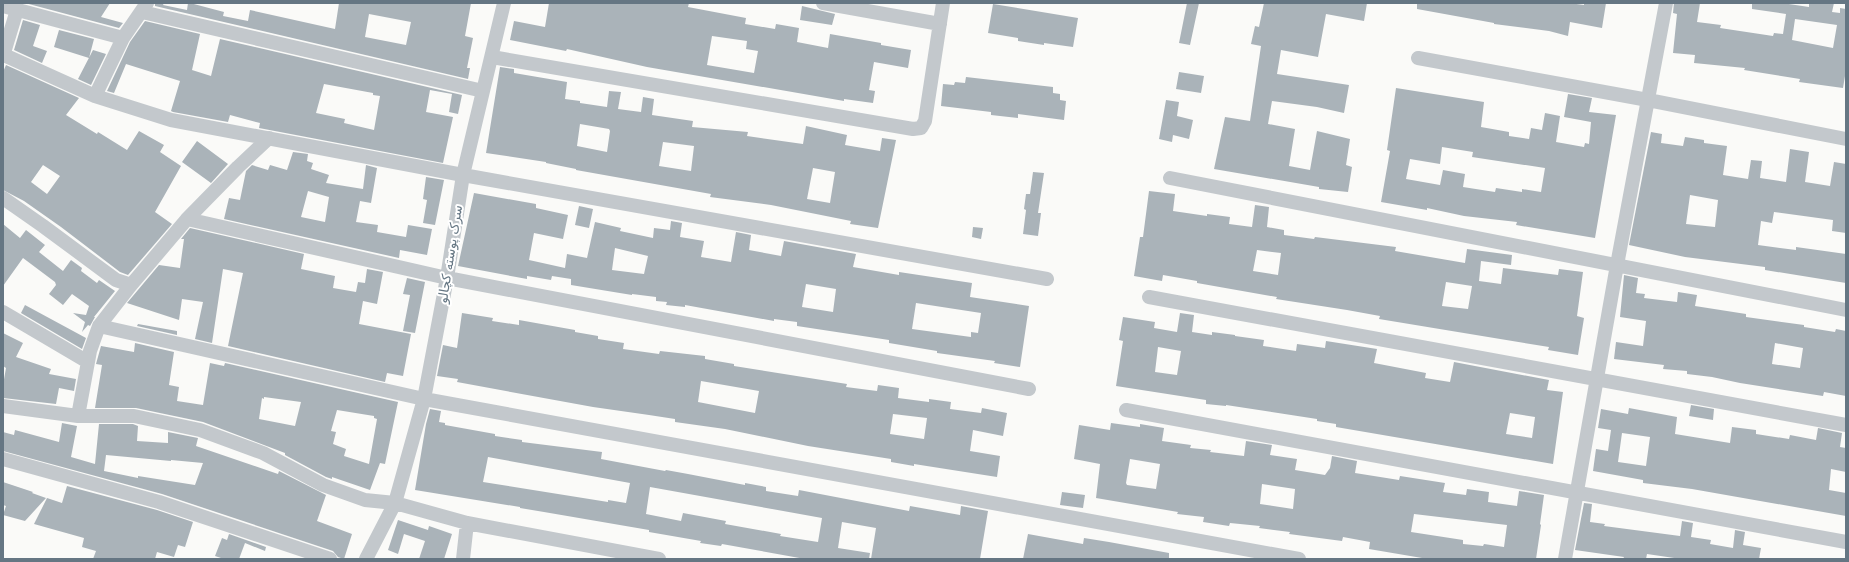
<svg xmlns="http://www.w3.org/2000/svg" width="1849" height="562" font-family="'DejaVu Sans',Vazirmatn,sans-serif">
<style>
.building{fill:#aab3b9;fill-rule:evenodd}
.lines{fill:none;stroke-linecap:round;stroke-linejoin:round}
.street{stroke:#c3c8cc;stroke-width:14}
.labels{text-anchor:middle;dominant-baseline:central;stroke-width:4;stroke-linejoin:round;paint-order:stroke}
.street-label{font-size:13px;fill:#657683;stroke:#fff}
</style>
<rect width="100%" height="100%" fill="#fafaf8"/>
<!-- building -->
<path class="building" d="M25,3H110L101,17L123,23L119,28Z
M155,3H164L163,5L187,10L188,3H190L224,12L223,16L248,21L250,10L335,29L339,3H471L465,36L473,38L467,68H470L468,79L155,6ZM369,14L411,22L406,45L365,37Z
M549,3H689L688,7L746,18L745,24L775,29L776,24L799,28L797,42L828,48L830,34L881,43V45L911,50L908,68L874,62L869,90L875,91L873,103L844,99V101L647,67L567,49L566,51L510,40L514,21L545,27ZM712,36L747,41L746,49L758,51L754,73L707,65Z
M1187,3H1199L1190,45L1179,43Z
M1264,3H1367L1364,21L1326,14L1318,57L1281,50L1277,74L1349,85L1344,113L1317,107L1272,101L1268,124L1295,129L1289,166L1310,170L1317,131L1350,139L1346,165L1352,167L1348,192L1319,189V187L1214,169L1225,117L1250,121L1261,46L1251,44L1255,26L1259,27Z
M1417,3H1569L1584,5V3H1606L1602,28L1570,22L1568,36L1549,31L1494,24V23L1417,9Z
M1674,3H1700L1697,22L1721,25L1720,28L1773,36L1774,33L1783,34L1786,14L1752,9V3H1782L1809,7V3H1834L1832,12L1840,13V8L1846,9V70L1843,88L1799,82L1800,79L1744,70L1745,68L1694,63L1695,55L1673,53L1677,14L1673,13ZM1795,19L1837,25L1833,48L1792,40Z
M993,4L1078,18L1073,47L1044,43V45L1018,41V38L988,33Z
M802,6L835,14L832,25L800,20Z
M23,20L40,25L33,46L47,51L42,63L14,50Z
M145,21L200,34L192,70L211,76L220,39L462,95L458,114L449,112L452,94L430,90L426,112L453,117L443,163L259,128L260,123L230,115L228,122L173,112L171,111L180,81L126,64L114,93L107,91L130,42ZM324,84L373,93V95L380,96L374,130L344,123L345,119L316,113Z
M59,30L94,39L89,58L54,47Z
M93,50L106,54L91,85L78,79Z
M6,65L79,98L66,115L97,134L98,132L127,150L139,131L164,145L160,152L181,166L155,212L172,224L128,275L120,272L61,227L24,201L3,190V72ZM43,165L60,176L47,194L31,182Z
M500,67L514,69V73L567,82L565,99L580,101V103L607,107L609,91L621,92L618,109L641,112L643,97L654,99L652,115L693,121L692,127L748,132L747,136L803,144L806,126L847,135L845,145L880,151L882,138L896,140L878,228L850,224L851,221L771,205L710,197L711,194L576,170V169L546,163V162L486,153ZM580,124L609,129L610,131L607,152L577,146ZM663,142L694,146L691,171L659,166ZM813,168L835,172L830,203L807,199Z
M1179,72L1204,76L1201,93L1176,89Z
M966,77L1053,87V93L1060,94V100L1066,101L1064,120L1018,114V118L991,115V112L941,106L943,84L954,85L955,82L965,83Z
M1396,88L1484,102L1481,127L1509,132V136L1529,139L1531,128L1542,130L1545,113L1560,116L1556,142L1584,147L1585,143L1589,144L1591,122L1564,117L1568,94L1592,98L1589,112L1616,115L1595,238L1516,225L1517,222L1464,216L1427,208V210L1381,202L1390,151L1387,150ZM1442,147L1473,152L1472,157L1545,168L1541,192L1522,189V192L1496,188L1495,192L1463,187L1465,174L1443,170L1440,185L1406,179L1410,159L1440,164Z
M1166,100L1179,102L1177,116L1193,120L1189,139L1173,135L1172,142L1159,139Z
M1651,132L1662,134L1661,143L1683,146L1685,137L1704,140V143L1727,146L1723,175L1748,179L1751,160L1762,161L1760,178L1786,182L1790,149L1809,152L1805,182L1830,186L1834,162L1846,164V233L1832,231L1833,220L1774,212L1772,223L1761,221L1758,245L1796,250V247L1846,254V283L1765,270V267L1685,257L1629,245ZM1690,195L1718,200L1715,227L1686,224Z
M197,141L228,164L211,183L182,162Z
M293,152L308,154L307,161L313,163L311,169L329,175L326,183L363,189L366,165L377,168L371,203L360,201L356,222L378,225L377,232L406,237L408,225L432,229L427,255L400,250L399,258L224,219L229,198L240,200L246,171L252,165L268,170L270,165L287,170ZM308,191L329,197L325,222L301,217Z
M1033,172L1044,173L1038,213H1041L1038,236L1023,234L1026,210L1024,209L1026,194H1030Z
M426,177L444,180L435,225L423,223L427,200L423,199Z
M1149,191L1175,194L1173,211L1207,216V214L1230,217L1229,224L1252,227L1255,205L1269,207L1267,227L1284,230V235L1314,239L1315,237L1396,247L1395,251L1465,263L1467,249L1512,255L1511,265L1481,261L1479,281L1501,284L1503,268L1558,275L1559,269L1583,272L1577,316L1584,318L1578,355L1548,350L1549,347L1379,319L1380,316L1347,310L1276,299L1277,297L1197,283V281L1163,275L1162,281L1134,276L1140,237H1143ZM1257,250L1281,253L1278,275L1253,271ZM1446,282L1472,286L1468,309L1442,306Z
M474,193L536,204V208L568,215L563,239L534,233L529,260L565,268L567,254L587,258L595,222L621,228L620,231L653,238L654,228L670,230L671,221L682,223L680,237L704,241L701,257L731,262L736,232L751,235L749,250L781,256L784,241L856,254L853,267L899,275V272L972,283L970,297L1029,306L1020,367L994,363L995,361L937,353V351L889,343V340L797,326V322L774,319V321L685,305V307L666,305L667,302L656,301V297L632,294V295L571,285V279L552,276L551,280L527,276V279L458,266ZM615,248L648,256L644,274L612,270ZM806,284L836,289L833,312L802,307ZM916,303L981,313L978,333L971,332V337L912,329Z
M579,206L593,209L589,228L575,225Z
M3,224L20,238L26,230L45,245L39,252L63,271L71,260L82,268L81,271L97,283L99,280L115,291L94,317H95L90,326L88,325L82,332L85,322L73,313L86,315L89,306L72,294L63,305L49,294L56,285L55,282L23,258L3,286Z
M973,227L983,228L981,239L972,237Z
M190,228L304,254L301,269L335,276L333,288L356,292L358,282L365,283L367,269L383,272L377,304L363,301L359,324L411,334L403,376L387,373L385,382L228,346L243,273L223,269L212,343L195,339L203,302L182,299L179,320L127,303L159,265L180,268L184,239H181Z
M1624,275L1638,278L1636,293L1645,294L1644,298L1677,302L1678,292L1697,295L1695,306L1746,314V317L1804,325V327L1835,332L1836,329L1846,331V396L1824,392L1823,396L1740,383L1712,377L1687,374V371L1663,369L1664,365L1614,359L1616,342L1643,346L1646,321L1620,317ZM1775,343L1803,348L1800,368L1772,364Z
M407,278L425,282L415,333L403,331L410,295L403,294Z
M25,305L86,338L82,349L21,313Z
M462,313L493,318L492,321L519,325V320L575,330V332L598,336V339L624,343L623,349L659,354L660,351L705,356V359L734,364V366L847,384L846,387L877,391L878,385L899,388L898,398L929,402V399L951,402L950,409L981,413L982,408L1007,413L1003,436L973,430L970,451L1000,456L997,477L914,464V466L891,462V459L808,446L725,429L675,422V419L649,415L593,407L457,382L458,379L437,376L443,345L457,348ZM701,381L759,391L755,413L698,402ZM893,414L927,418L924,439L890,434Z
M1180,313L1194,315L1192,332L1212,335V332L1235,335V336L1264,340L1263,346L1296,351L1297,344L1325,348L1326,341L1377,349L1374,363L1426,373L1425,378L1450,382L1454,362L1549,380L1547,390L1563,392L1553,464L1336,427V424L1317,421V419L1226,405V406L1206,404V400L1116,386L1123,341L1119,340L1123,317L1155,322L1154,328L1177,332ZM1158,347L1181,351L1177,375L1155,372ZM1510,413L1535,417L1532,438L1506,434Z
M138,324L177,331V335L137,326Z
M3,333L23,343L16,357L51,369L49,374L76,379L74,391L59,388L56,404L3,398V385L6,368L3,366Z
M135,343L174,352L169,385L179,387L177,401L203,405L210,363L224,366L225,363L398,402L385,464L380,463L370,490L332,477V479L326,477L285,455V453L203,422L136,408H95L102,365L96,364L101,346L134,352ZM264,397L301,402L295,426L259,419L262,398L264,399ZM337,410L374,416V418L377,419L369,464L344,456L346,449L333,444L336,432L331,431Z
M1691,405L1714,409L1713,420L1689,416Z
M1629,408L1677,417L1675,434L1730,443L1732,427L1756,430V434L1789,439L1790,435L1816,440L1818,428L1842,433L1840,447L1846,448V472L1831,469L1829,490L1846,493V516L1692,489L1643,483V480L1593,471L1596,449L1608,451L1611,430L1598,428L1601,409L1628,414ZM1622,433L1650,437L1646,466L1618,462Z
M430,409L441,411L439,422L445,423V425L495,434V436L522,440V442L602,452L601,459L665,471L666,470L688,474L745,485V483L766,487V491L798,496L799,490L909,511L910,506L960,515L961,506L988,511L980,559H871L876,528L842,522L838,548L870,553L869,559H805L722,544L721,546L700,543L701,541L649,532V530L544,512L520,508V507L415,490L426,424ZM488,457L630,483L626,503L608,500V502L483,482ZM650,487L822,518L818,542L780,536L781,534L725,524L726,521L683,513L681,521L646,514Z
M62,423L77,426L71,457L95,464L99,424H133L138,426L137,441L168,443V432L198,438L196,446L278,474L279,471L326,495L317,521L352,534L344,559L338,557L333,551L162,494L3,451V432L14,435L15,430L59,442ZM106,455L171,461V460L203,463L195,485L138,476V478L104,471Z
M1111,423L1140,427V424L1164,428L1162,441L1191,445L1190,448L1211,450L1210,452L1244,456L1246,441L1272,445L1270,455L1297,459L1295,470L1325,475L1330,468L1332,456L1357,461L1355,473L1399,480L1400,476L1445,483L1443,492L1466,495L1467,489L1489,492L1488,502L1517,506L1519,491L1544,495L1540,524L1541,525L1536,559L1422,558L1369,549L1370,542L1343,537L1342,541L1289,534L1290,532L1259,528L1260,526L1230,523L1229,526L1203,522L1204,517L1177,514L1178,512L1096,498L1100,464L1074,459L1079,425L1110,430ZM1130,459L1160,464L1156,489L1127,485L1126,483ZM1262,484L1295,489L1293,509L1260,504ZM1414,514L1507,525L1504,547L1484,544L1483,546L1463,544V540L1411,532Z
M3,482L33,492L32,493L46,498L25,521L3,515L6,506L3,505Z
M67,486L157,510L193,522L185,547L178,545L174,557L157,552L155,559H93L96,551L82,547L84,538L34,524L47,498L62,503Z
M1062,492L1085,495L1083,508L1060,505Z
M1584,503L1592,504L1590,522L1605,524L1604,526L1680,536L1682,521L1693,523L1691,537L1711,540L1710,544L1733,548L1735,530L1745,532L1743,545L1761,548L1759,559H1681L1647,554L1646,559H1623L1624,557L1575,550Z
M398,520L428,530L429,526L452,534L444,559H419L425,541L404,534L398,554L388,550Z
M229,534L266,547L265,551L245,543L239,559H224L215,556L222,538L227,540Z
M1028,534L1083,544L1084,538L1109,542L1169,553V559H1023Z"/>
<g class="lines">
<!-- street -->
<path class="street" d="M823,3L940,24
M3,6L123,38
M142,12L483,91
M4,55L95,96L171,120L463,175L1047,279
M3,56L17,10
M492,57L913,129L921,128L925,121L943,3
M1418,58L1648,100L1846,139
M95,96L123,38L147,3
M1170,178L1846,310
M3,198L43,226L116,280L131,285
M187,219L447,278L1029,389
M1149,297L1846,425
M3,312L88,362
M99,326L424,399L1299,559
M3,406L78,416H134L200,430L263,453L323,485L365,500L395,503L467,523L659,559
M1126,410L1846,542
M78,416L90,351L99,326L131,285L187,219L238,167L269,138
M3,459L159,502L330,559
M366,559L395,503L424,399L447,278L463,175L504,3
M463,559L467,523
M1565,559L1617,265L1666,3"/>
</g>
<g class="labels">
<!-- street labels -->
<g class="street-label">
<text transform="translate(450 254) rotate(-81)">سرک پوسته کچالو</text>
</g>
</g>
<!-- border -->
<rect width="1849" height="562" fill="none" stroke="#657683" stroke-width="8"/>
</svg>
